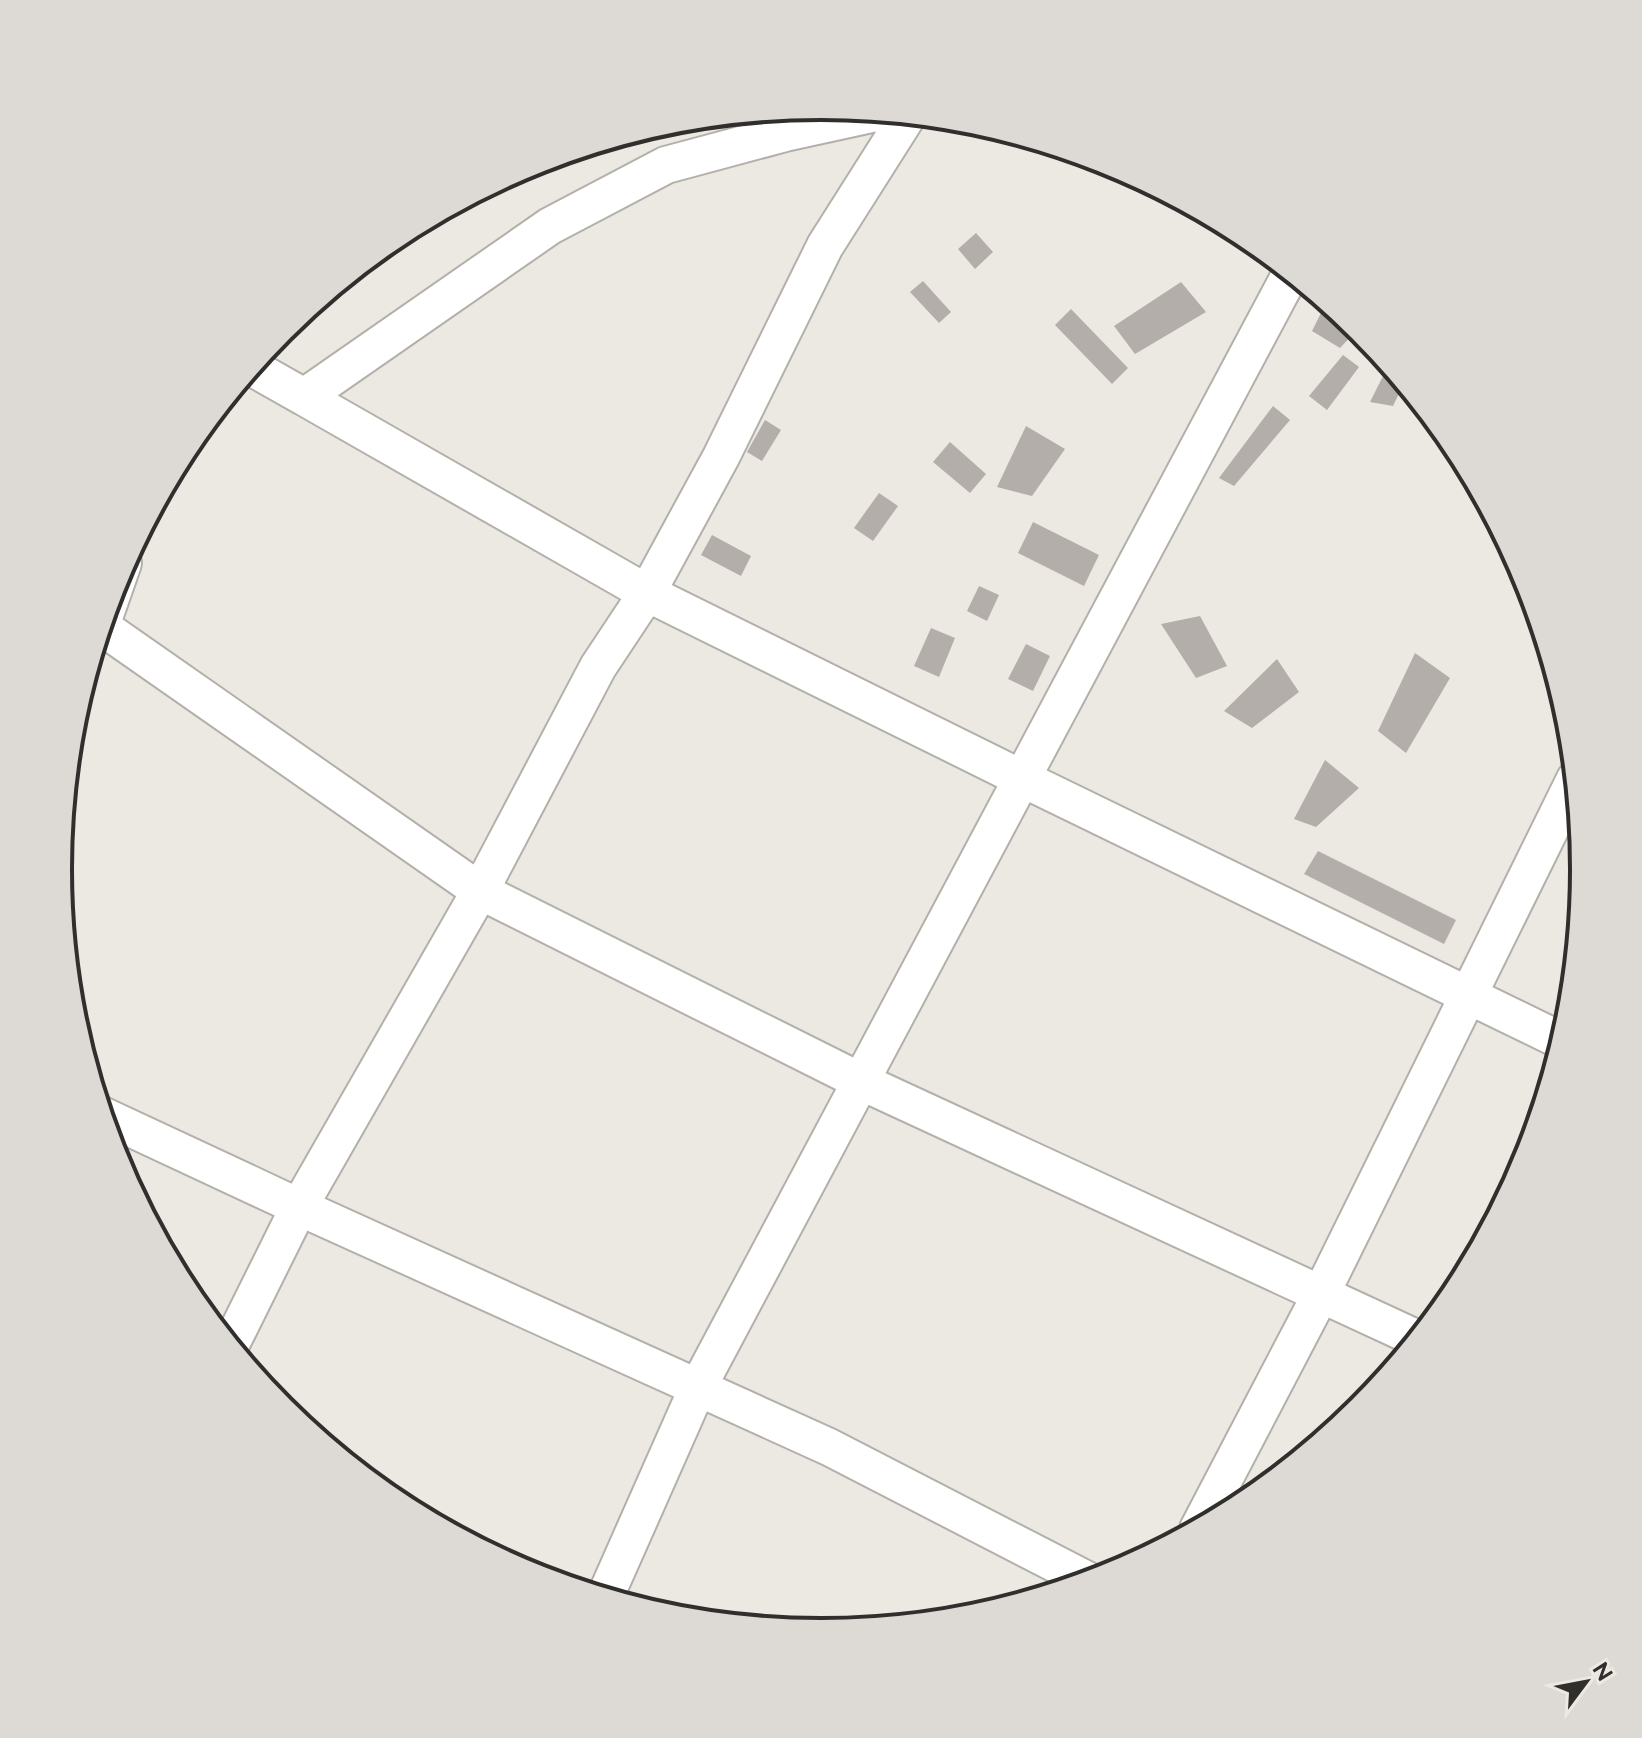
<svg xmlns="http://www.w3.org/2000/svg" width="1642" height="1738" font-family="Raleway,sans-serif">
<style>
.building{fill:#b3aea9}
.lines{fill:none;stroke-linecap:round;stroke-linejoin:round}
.minor-casing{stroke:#b3b0aa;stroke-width:40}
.minor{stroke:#fff;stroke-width:36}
.rim{fill:none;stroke:#312f2d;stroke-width:4}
</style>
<rect width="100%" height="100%" fill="#ece8e2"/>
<!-- building -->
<path class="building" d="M976,233L993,252L975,269L958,249Z
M923,281L951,312L939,323L910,292Z
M1181,282L1206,312L1135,354L1114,326Z
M1324,307L1358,329L1340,348L1312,331Z
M1071,309L1128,368L1112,384L1055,325Z
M1343,355L1359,367L1327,410L1309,396Z
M1389,364L1404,383L1393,406L1370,402Z
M1273,406L1290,420L1234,486L1219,478Z
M765,420L781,430L762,461L747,452Z
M1026,426L1065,449L1032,496L997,487Z
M950,442L986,474L970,493L933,462Z
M879,493L898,506L873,541L854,528Z
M1033,522L1099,555L1084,586L1018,553Z
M712,535L751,556L741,576L701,555Z
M979,586L999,595L987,621L967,611Z
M1200,616L1227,666L1196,678L1161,624Z
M931,628L955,638L939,677L914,666Z
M1026,644L1050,656L1033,691L1008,679Z
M1415,653L1450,678L1406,753L1378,731Z
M1277,659L1299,692L1252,728L1224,711Z
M1325,760L1359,788L1316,827L1294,819Z
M1318,851L1456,920L1444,944L1304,874Z"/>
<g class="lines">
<defs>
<path id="minor" d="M881,112L785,133L666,165L550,226L304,397L647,593L1023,779L1562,1041
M251,367L304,397
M102,627L480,891L862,1082L1418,1339
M99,632L123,563
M102,1115L299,1207L480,891L598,667L647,593L721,457L825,246L908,115
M230,1346L299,1207L829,1447L1089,1581
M1198,1529L1322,1292L1575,779
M605,1597L698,1387L1291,273"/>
</defs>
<!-- minor casing -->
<use href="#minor" class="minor-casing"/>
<!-- minor -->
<use href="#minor" class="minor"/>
</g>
<!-- crop -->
<path d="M0 0H1642V1738H0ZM72 869a749 749 0 1 1 1498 0a749 749 0 1 1-1498 0Z" fill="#ddd9d4" fill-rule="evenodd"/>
<path class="rim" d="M72 869a749 749 0 1 1 1498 0a749 749 0 1 1-1498 0Z"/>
<!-- north arrow -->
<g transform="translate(1586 1682) rotate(58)" stroke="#ece8e2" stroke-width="6" paint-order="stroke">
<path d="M0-6L14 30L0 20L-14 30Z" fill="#312f2d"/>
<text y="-12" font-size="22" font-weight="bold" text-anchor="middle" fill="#312f2d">N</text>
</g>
</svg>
